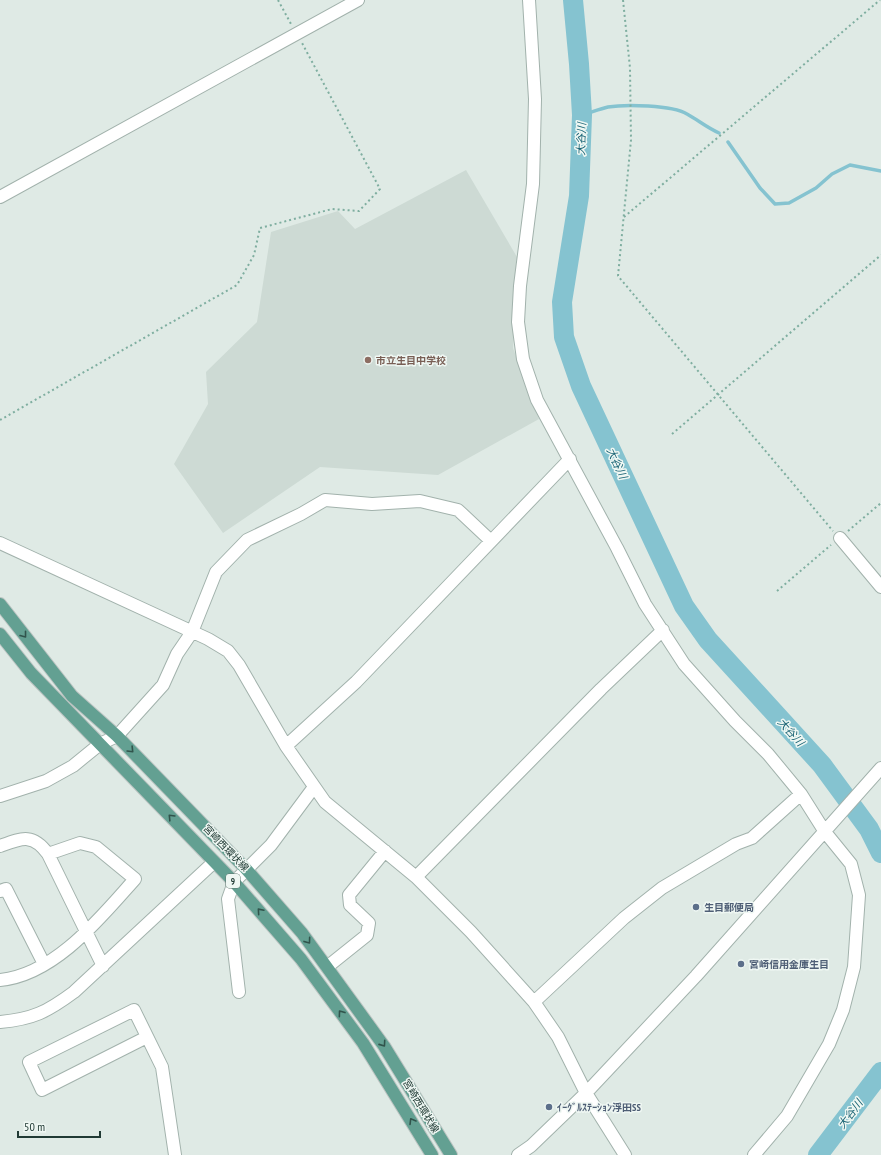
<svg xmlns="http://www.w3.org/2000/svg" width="881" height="1155" font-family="'PT Sans Narrow','Noto Sans JP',sans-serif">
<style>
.built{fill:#cddad4}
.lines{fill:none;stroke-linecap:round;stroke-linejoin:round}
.stream{stroke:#85c3d0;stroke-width:3.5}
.river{stroke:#85c3d0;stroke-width:20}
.minor-casing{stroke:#a2b2ac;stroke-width:14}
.major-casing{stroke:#bcc4c2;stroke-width:14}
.path{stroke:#7faea0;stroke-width:2;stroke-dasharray:2 3;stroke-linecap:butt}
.minor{stroke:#fff;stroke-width:12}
.major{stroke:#63a092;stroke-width:12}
.oneway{stroke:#31544c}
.education-dot{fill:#8d6e63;stroke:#eff7f3;stroke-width:1.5}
.service-dot{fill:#5c6f8a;stroke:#eff7f3;stroke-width:1.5}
.labels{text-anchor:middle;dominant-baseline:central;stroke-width:3;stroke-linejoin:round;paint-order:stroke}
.shield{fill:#eff7f3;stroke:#5e736d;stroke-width:1}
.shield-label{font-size:9px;font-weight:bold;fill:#203a34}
.education-label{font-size:10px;font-weight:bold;fill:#785e54;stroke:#eff7f3;text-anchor:start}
.street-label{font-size:10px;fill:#203a34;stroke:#eff7f3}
.service-label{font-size:10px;font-weight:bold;fill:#4e5e75;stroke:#eff7f3;text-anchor:start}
.water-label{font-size:11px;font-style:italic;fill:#1a6475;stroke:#eff7f3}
</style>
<rect width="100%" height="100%" fill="#dfeae5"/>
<!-- built -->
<path class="built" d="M466,170L517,257L513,348L539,419L438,475L320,467L223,533L174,464L208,404L206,372L257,322L271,232L338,211L355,229Z"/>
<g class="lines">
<!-- stream -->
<path class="stream" d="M582,115C590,113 599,109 608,107C625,104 672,105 687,114C698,120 706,127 719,133
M728,142L760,188L775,204L789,203L816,188L832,174L850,165L881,171"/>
<!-- river -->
<path class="river" d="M573,0L579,64L582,115L579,196L562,302L564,337L581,386L684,606L708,640L822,765L869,829L881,853
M818,1155L881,1072"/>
<defs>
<path id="minor" d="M529,0L535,99L533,184L520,286L518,322L523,359L537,400L617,548L645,604L684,664L735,721L768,754L801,794L825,832L851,864L859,895L854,967L843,1010L829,1044L787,1116L754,1155
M0,197L358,0
M840,538L881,587
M0,543L208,639L228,651L239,665L286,746L325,802L416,877L471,932L534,1002L558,1037L586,1093L625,1155
M286,746L356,682L570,459
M0,796L46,781L73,766L100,744L117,736L163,685L177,654L192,632L216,572L247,540L301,514L325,500L372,504L420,501L458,510L491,541
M0,846C22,838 33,833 48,854L103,966
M416,877L601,689L663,630
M0,891L6,889L44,964
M327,967L367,935L369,923L350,905L349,895L385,851
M0,980C55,975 101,917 135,879L96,847L80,843L48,854
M239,992L228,899L234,882L271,845L314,787
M534,1002L624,918L662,888L736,844L752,838L801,794
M0,1022C33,1019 47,1012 74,992L214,862
M147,1037L42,1090L29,1062L134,1010L162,1067L175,1155
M518,1155L531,1146L586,1093L696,976L881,768"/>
<path id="major" d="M0,604L72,696L117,736L246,869L302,933L384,1046L451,1155
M0,634L31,673L234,882L301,959L363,1043L432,1155"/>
</defs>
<!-- minor casing -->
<use href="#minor" class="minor-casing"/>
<!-- major casing -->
<use href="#major" class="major-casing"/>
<!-- path -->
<path class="path" d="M278,0L291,24
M623,0L630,68L631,140L618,276L833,531
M624,217L880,0
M0,420L237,285L254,255L260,228L332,209L359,211L380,189L302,43
M672,434L881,255
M848,531L881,503
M777,591L831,545"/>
<!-- minor -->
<use href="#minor" class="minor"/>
<!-- major -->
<use href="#major" class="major"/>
</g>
<!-- one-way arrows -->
<defs><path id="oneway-chevron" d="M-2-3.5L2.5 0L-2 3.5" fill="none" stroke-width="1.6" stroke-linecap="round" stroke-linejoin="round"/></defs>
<g class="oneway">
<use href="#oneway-chevron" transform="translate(24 635) rotate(52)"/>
<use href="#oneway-chevron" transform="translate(131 750) rotate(46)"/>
<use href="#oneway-chevron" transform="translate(171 817) rotate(-134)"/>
<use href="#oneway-chevron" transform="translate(260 911) rotate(-131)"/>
<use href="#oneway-chevron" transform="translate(308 941) rotate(54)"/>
<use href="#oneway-chevron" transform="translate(341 1013) rotate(-126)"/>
<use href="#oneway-chevron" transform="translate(383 1044) rotate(55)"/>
<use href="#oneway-chevron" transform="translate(412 1121) rotate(-121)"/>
</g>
<!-- markers -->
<circle class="education-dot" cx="368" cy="360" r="4"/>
<g class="service-dot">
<circle cx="696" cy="907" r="4"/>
<circle cx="741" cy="964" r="4"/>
<circle cx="549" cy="1107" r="4"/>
</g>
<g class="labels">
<!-- shield labels -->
<rect class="shield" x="226" y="874" width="14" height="14" rx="3"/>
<g class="shield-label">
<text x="233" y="881">9</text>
</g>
<!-- education labels -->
<g class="education-label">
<text x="376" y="360">市立生目中学校</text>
</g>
<!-- street labels -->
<g class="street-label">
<text transform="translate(226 848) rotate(46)">宮崎西環状線</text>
<text transform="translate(421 1106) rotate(59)">宮崎西環状線</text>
</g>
<!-- service labels -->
<g class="service-label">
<text x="704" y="907">生目郵便局</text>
<text x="749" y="964">宮崎信用金庫生目</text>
<text x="557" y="1107">ｲｰｸﾞﾙｽﾃｰｼｮﾝ浮田SS</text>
</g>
<!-- water labels -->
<g class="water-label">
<text transform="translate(581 139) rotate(-88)">大谷川</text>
<text transform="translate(617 463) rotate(65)">大谷川</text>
<text transform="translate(791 732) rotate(48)">大谷川</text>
<text transform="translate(850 1114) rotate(-53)">大谷川</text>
</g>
</g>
<!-- scale -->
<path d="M18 1131v6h82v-6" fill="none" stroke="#203a34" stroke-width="2"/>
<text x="24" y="1131" font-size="12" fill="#203a34" stroke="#eff7f3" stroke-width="3" paint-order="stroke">50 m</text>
</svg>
